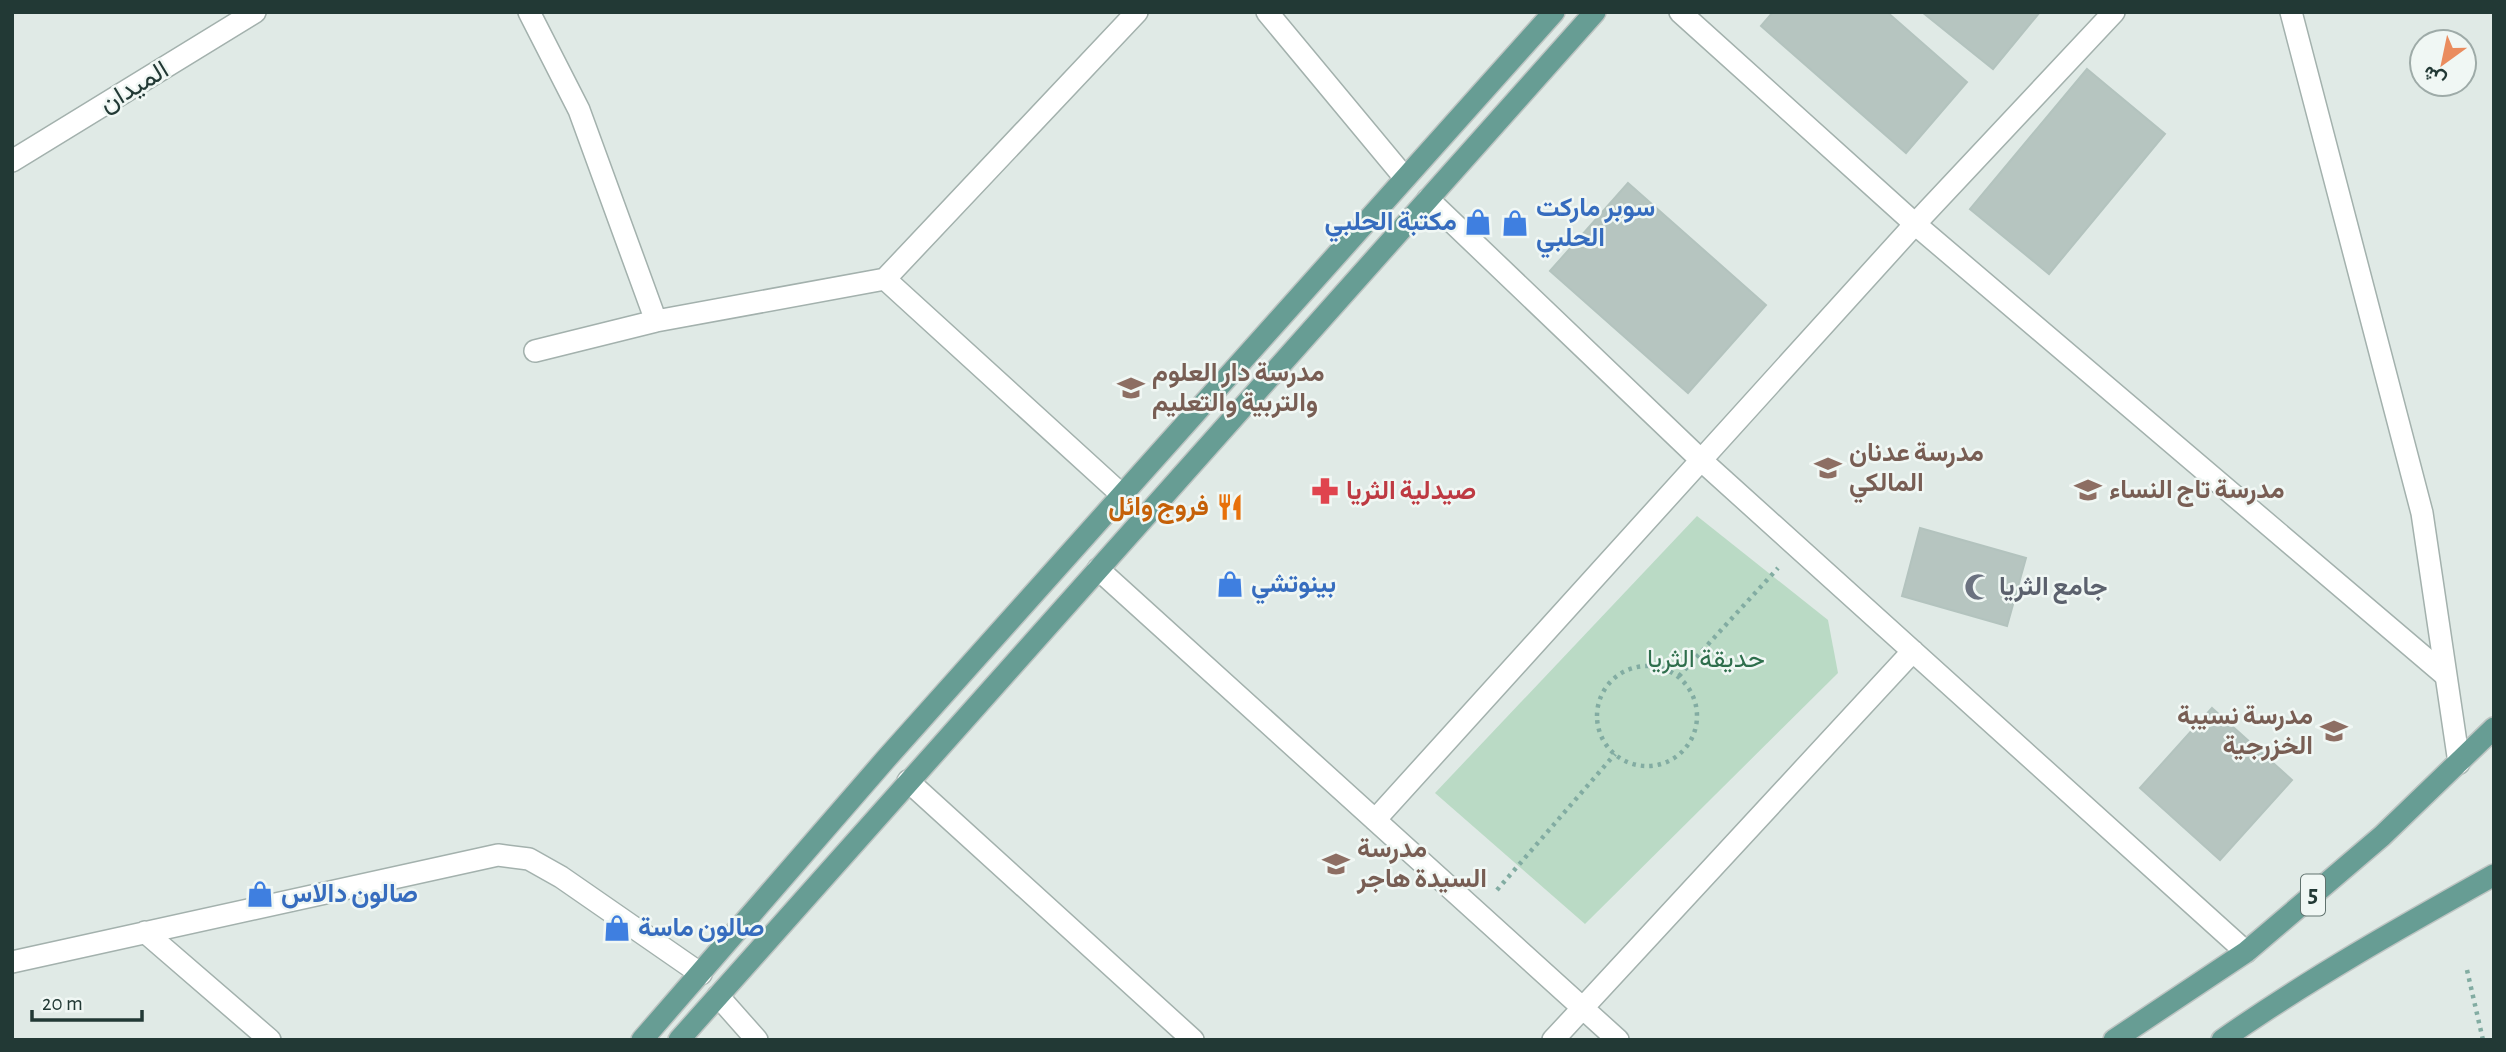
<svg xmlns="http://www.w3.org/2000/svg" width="2506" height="1052" font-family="'Alegreya Sans',Vazirmatn,sans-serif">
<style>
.green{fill:#badac5}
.building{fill:#b6c5c0;stroke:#b3c3be;stroke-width:2}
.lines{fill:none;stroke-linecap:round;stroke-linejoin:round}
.minor-casing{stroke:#a3b1ad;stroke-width:24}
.tertiary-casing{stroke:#a3b1ad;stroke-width:24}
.primary-casing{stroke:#bdc4c2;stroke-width:24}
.path{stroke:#82aca2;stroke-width:4.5;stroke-dasharray:3.5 5;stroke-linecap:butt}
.minor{stroke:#fff;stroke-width:21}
.tertiary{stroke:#fff;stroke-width:21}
.primary{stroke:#679d94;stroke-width:21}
.labels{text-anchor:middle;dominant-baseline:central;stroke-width:5;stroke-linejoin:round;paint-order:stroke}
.shield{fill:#f0f7f4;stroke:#60726e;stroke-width:2}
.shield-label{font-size:24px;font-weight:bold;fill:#223935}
.street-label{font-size:26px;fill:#223935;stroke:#f0f7f4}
.shop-label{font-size:26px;font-weight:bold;fill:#366cbe;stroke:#f0f7f4;text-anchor:start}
.education-label{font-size:26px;font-weight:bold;fill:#785e54;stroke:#f0f7f4;text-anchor:start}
.health-label{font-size:26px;font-weight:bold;fill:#be3a42;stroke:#f0f7f4;text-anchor:start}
.food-label{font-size:26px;font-weight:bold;fill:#c56008;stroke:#f0f7f4;text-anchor:end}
.worship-label{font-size:26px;font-weight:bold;fill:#5b616d;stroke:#f0f7f4;text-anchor:start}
.park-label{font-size:26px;fill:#2e6e4c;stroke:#f0f7f4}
</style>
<rect width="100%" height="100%" fill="#e0eae6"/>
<!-- green -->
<path class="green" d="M1697,516L1828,620L1838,673L1585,924L1435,793Z"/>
<!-- building -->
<path class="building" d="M1773,12H1887L1967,82L1906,153L1761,26Z
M1922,12H2040L1993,69Z
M2087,69L2165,134L2049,274L1970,209Z
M1628,183L1766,305L1688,393L1550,271Z
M1920,528L2026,558L2007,626L1902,596Z
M2212,708L2292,780L2220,860L2140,788Z"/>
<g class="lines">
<defs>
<path id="minor" d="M529,12L579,110L656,321
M1267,12L1405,178
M1680,12L1915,224L2445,675
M12,161L255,12
M1428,199L1701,460L2246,952
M535,351L656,321L885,279
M1122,495L885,279L1137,12
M1098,569L1618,1040
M908,781L1193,1040
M1375,820L1915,224L2114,12
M145,932L270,1040
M12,962L498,855L529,859L561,877L701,974
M718,996L757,1040
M1553,1040L1913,651"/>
<path id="tertiary" d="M2291,12L2422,513L2459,763"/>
<path id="primary" d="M642,1040L885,760L1554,12
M679,1040L1595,12
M2114,1040L2246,952L2382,836L2494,728
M2222,1040C2309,979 2401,927 2494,875"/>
</defs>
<!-- minor casing -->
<use href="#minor" class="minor-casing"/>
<!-- tertiary casing -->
<use href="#tertiary" class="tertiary-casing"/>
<!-- primary casing -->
<use href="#primary" class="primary-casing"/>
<!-- path -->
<path class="path" d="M1597 716a50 50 0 1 1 100 0a50 50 0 1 1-100 0Z
M1679,676L1778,568
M1497,890L1615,754
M2467,970L2483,1040"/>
<!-- minor -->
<use href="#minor" class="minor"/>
<!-- tertiary -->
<use href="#tertiary" class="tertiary"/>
<!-- primary -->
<use href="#primary" class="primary"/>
</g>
<!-- icons -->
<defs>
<symbol id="shop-bare" viewBox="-9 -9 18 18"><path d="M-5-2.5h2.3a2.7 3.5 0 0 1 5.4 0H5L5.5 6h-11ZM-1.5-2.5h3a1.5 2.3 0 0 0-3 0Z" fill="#3f7fe0" stroke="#f0f7f4" stroke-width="2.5" paint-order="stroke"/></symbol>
<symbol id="school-bare" viewBox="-9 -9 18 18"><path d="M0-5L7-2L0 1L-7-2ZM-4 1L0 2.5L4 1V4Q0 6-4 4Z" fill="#8d6e63" stroke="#f0f7f4" stroke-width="2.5" paint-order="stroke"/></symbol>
<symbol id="pharmacy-bare" viewBox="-9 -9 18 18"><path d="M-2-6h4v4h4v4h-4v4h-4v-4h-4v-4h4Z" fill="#e0444e" stroke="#f0f7f4" stroke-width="2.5" paint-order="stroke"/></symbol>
<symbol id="restaurant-bare" viewBox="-9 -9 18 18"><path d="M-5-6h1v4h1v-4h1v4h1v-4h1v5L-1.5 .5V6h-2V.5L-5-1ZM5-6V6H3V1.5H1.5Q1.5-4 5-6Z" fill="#e8710a" stroke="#f0f7f4" stroke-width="2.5" paint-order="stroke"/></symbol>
<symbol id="mosque-bare" viewBox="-9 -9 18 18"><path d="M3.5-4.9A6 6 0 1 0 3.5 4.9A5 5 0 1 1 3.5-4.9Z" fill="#6b7280" stroke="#f0f7f4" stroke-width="2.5" paint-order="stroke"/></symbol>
</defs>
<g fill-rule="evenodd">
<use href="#shop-bare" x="1459" y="203" width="38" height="38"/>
<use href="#shop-bare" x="1496" y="204" width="38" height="38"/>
<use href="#school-bare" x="1112" y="369" width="38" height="38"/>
<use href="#school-bare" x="1809" y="449" width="38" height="38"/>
<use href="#school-bare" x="2069" y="471" width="38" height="38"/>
<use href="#pharmacy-bare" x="1306" y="472" width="38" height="38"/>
<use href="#restaurant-bare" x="1211" y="488" width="38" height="38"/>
<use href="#shop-bare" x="1211" y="565" width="38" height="38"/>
<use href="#mosque-bare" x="1959" y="568" width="38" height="38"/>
<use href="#school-bare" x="2315" y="712" width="38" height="38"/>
<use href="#school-bare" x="1317" y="845" width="38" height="38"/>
<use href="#shop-bare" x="241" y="875" width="38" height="38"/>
<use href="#shop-bare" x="598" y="909" width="38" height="38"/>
</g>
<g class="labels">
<!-- shield labels -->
<rect class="shield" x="2301" y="874.5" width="24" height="41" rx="5"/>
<g class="shield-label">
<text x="2313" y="895">5</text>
</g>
<!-- street labels -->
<g class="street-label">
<text transform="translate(134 87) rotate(-31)">الميدان</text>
</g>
<!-- shop labels -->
<g class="shop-label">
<text x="1536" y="208">سوبر ماركت<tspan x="1536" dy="30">الحلبي</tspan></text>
<text x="1457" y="222" text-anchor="end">مكتبة الحلبي</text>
<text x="1251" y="584">بينوتشي</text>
<text x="281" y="894">صالون دالاس</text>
<text x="638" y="928">صالون ماسة</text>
</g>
<!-- education labels -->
<g class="education-label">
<text x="1152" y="373">مدرسة دار العلوم<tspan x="1152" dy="30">والتربية والتعليم</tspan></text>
<text x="1849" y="453">مدرسة عدنان<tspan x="1849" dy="30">المالكي</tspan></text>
<text x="2109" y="490">مدرسة تاج النساء</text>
<text x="2313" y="716" text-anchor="end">مدرسة نسيبة<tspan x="2313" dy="30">الخزرجية</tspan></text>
<text x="1357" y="849">مدرسة<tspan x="1357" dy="30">السيدة هاجر</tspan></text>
</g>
<!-- health labels -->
<g class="health-label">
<text x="1346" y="491">صيدلية الثريا</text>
</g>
<!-- food labels -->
<g class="food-label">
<text x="1209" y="507">فروج وائل</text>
</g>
<!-- worship labels -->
<g class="worship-label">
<text x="1999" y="587">جامع الثريا</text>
</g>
<!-- park labels -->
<g class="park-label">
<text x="1706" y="659">حديقة الثريا</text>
</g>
</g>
<!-- border -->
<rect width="2506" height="1052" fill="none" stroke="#223935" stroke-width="28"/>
<!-- north arrow -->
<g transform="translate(2443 63) rotate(213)"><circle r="33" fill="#f0f7f4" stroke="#9eaba8" stroke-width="2"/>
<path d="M0-5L12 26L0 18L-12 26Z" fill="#ea8c5e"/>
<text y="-10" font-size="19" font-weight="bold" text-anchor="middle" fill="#223935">ش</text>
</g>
<!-- scale -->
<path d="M32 1010v10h110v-10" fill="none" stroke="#223935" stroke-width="3.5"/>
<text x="42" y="1010" font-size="21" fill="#223935" stroke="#f0f7f4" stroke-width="5" paint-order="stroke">20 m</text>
</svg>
